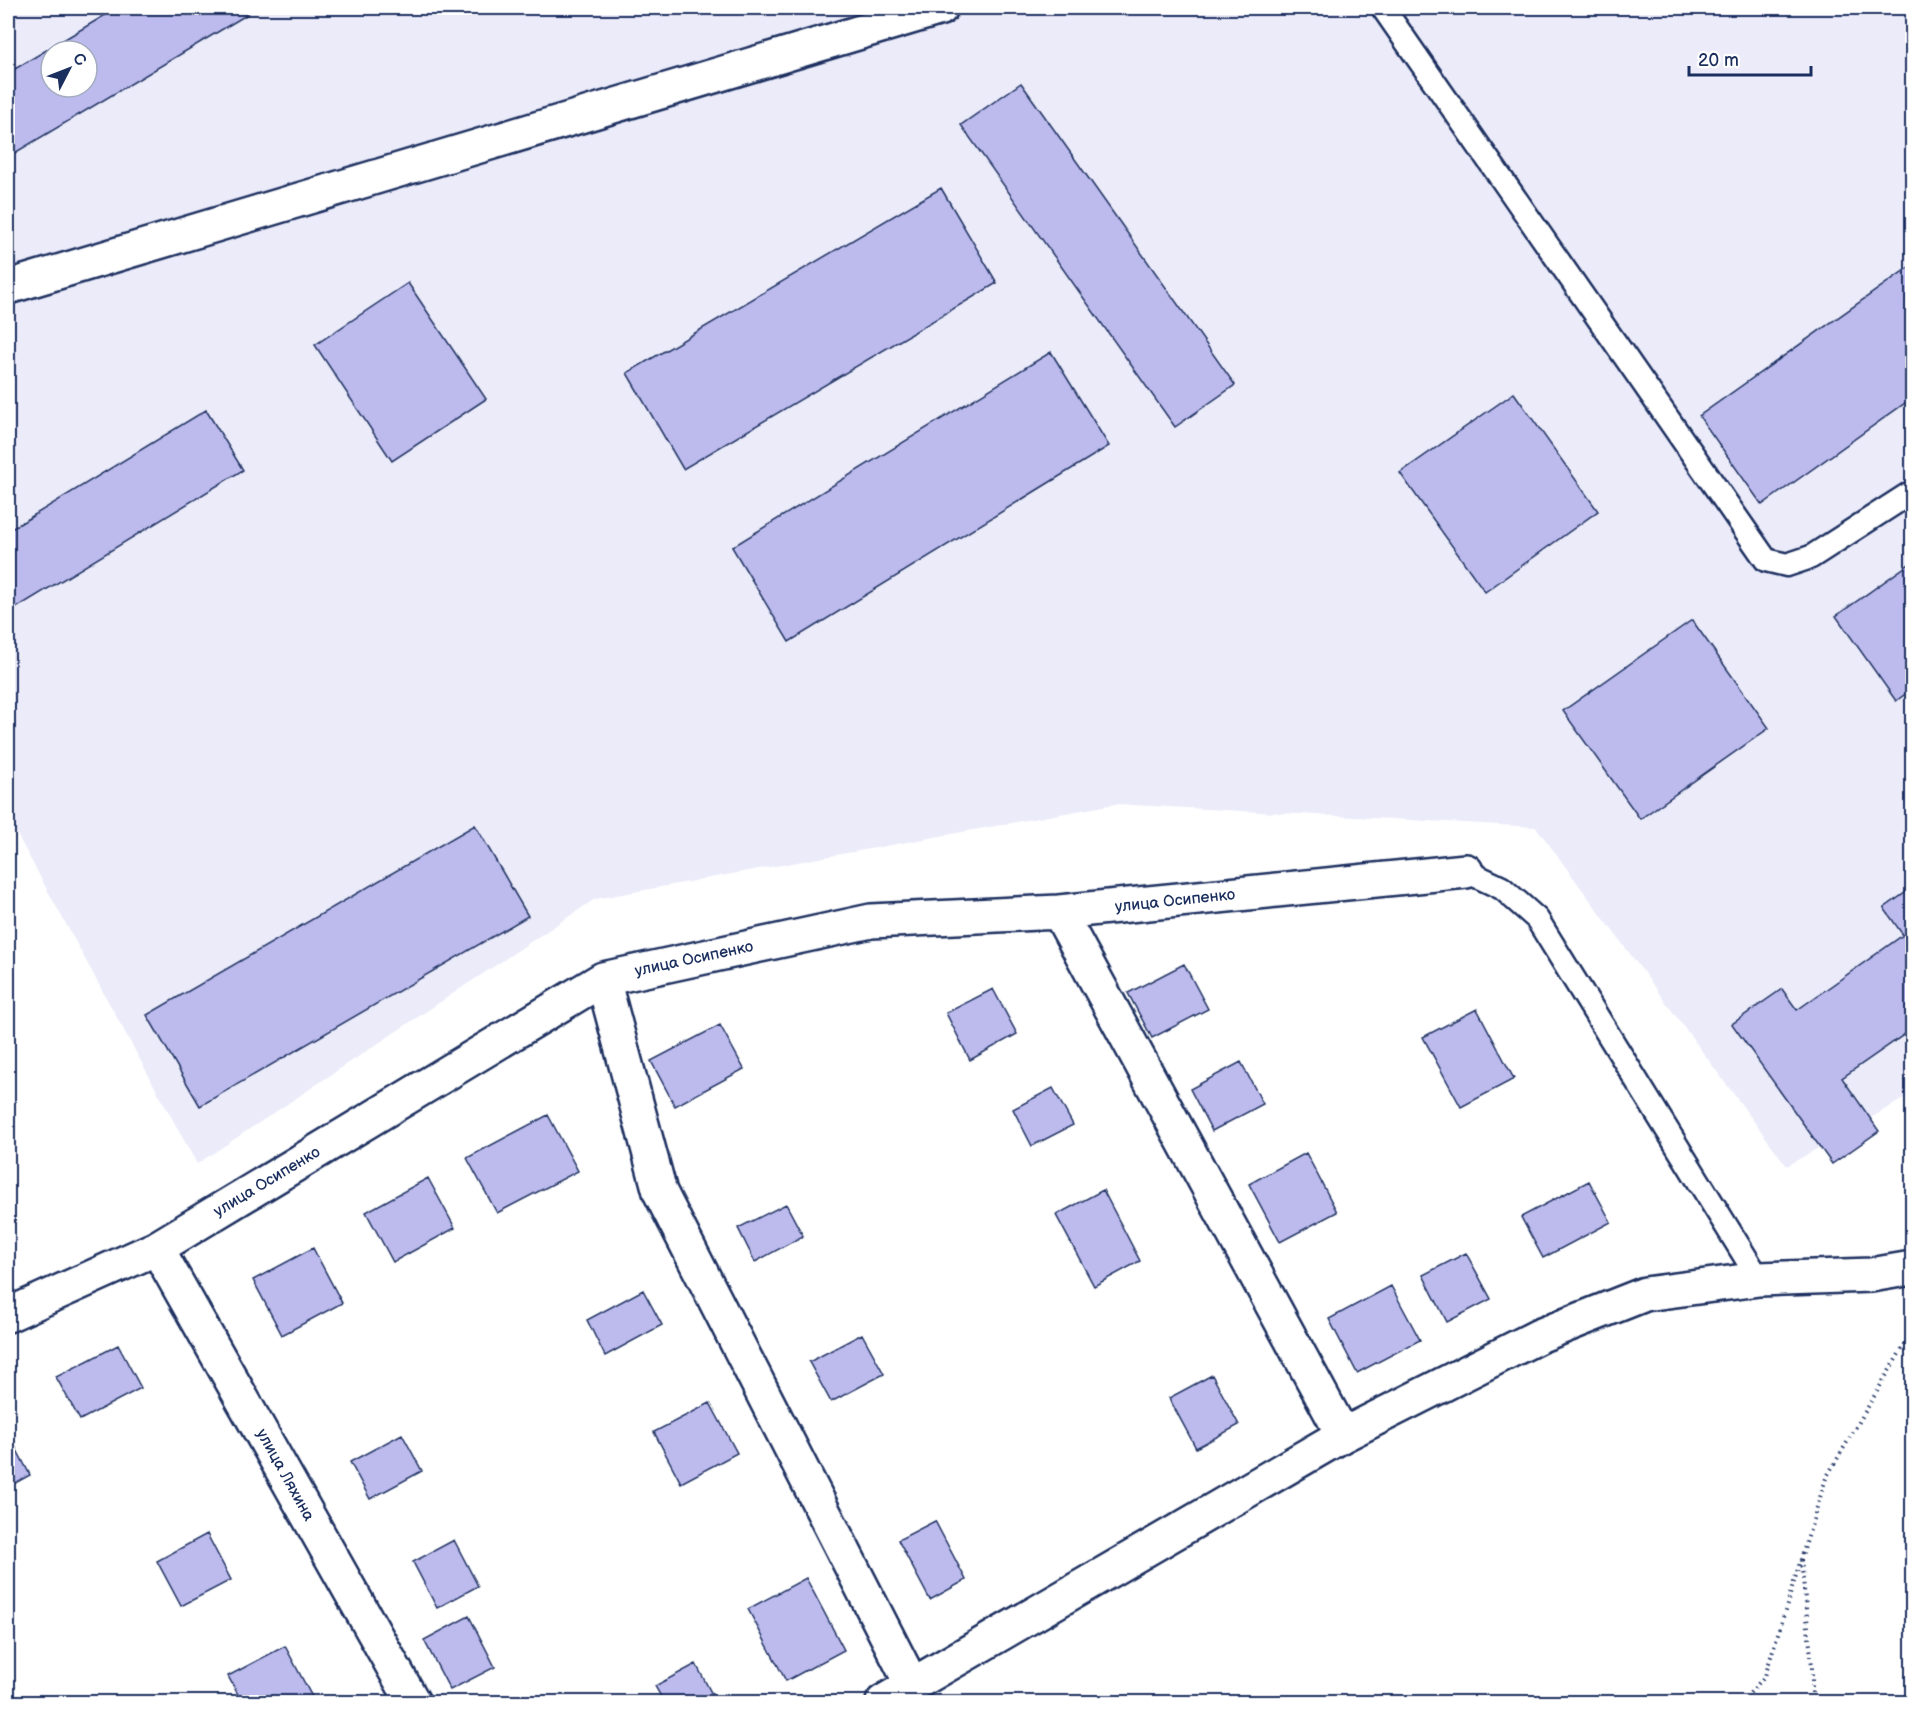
<svg xmlns="http://www.w3.org/2000/svg" width="1920" height="1710" font-family="'Balsamiq Sans',sans-serif">
<style>
.built{fill:#ebebfa;fill-rule:evenodd}
.building{fill:#bdbbed;stroke:#1b2f5e;stroke-width:1.5;fill-rule:evenodd}
.lines{fill:none;stroke-linecap:round;stroke-linejoin:round}
.lane-casing{stroke:#1b2f5e;stroke-width:27}
.street-casing{stroke:#1b2f5e;stroke-width:38}
.path{stroke:#1b2f5e;stroke-width:4;stroke-dasharray:1.5 4.5;stroke-linecap:butt}
.lane{stroke:#fff;stroke-width:22}
.street{stroke:#fff;stroke-width:33}
.labels{text-anchor:middle;dominant-baseline:central;stroke-width:6;stroke-linejoin:round;paint-order:stroke}
.street-label{font-size:16px;fill:#1b2f5e;stroke:#fff}
</style>
<rect width="100%" height="100%" fill="#fff"/>
<filter id="ink" filterUnits="userSpaceOnUse"><feTurbulence type="fractalNoise" baseFrequency=".0167" numOctaves="2"/><feDisplacementMap in="SourceGraphic" scale="12" xChannelSelector="R" yChannelSelector="G"/><feConvolveMatrix kernelMatrix="1 2 1 2 8 2 1 2 1" color-interpolation-filters="sRGB"/></filter>
<g filter="url(#ink)">
<!-- built -->
<path class="built" d="M8,8H1912V1094L1787,1166L1536,827L1115,804L595,899L197,1164L8,818ZM51,51H87V87H51Z"/>
<!-- building -->
<path class="building" d="M117,8H244L248,14L8,157V73ZM51,51H87V87H51Z
M1021,83L1235,385L1175,427L961,125Z
M941,188L997,283L683,469L627,373Z
M1912,265V398L1762,505L1699,416Z
M408,283L486,399L392,461L315,345Z
M1051,352L1109,446L789,642L732,547Z
M1514,393L1598,511L1485,592L1400,473Z
M206,410L243,470L8,613V531Z
M1912,562V689L1896,701L1836,616Z
M1692,620L1769,728L1640,819L1563,711Z
M475,825L528,916L200,1106L147,1015Z
M1912,888V1029L1842,1078L1879,1131L1832,1164L1732,1024L1782,989L1797,1010L1903,935L1884,908Z
M1184,964L1208,1009L1152,1038L1128,993Z
M993,989L1017,1034L970,1060L946,1013Z
M1477,1009L1514,1079L1461,1107L1423,1037Z
M720,1025L744,1069L675,1106L651,1061Z
M1241,1062L1263,1104L1212,1131L1190,1089Z
M1053,1088L1073,1125L1032,1146L1013,1109Z
M548,1115L578,1171L497,1213L467,1158Z
M1306,1153L1337,1212L1280,1242L1249,1184Z
M428,1178L455,1228L393,1262L366,1212Z
M1589,1181L1611,1222L1543,1258L1521,1217Z
M1103,1190L1140,1261L1094,1286L1056,1215Z
M786,1204L803,1236L755,1262L738,1228Z
M313,1248L342,1303L282,1335L253,1280Z
M1466,1253L1491,1299L1447,1322L1423,1275Z
M1391,1286L1420,1340L1357,1373L1329,1319Z
M643,1290L662,1325L605,1356L587,1320Z
M862,1334L884,1374L831,1402L809,1362Z
M118,1345L141,1388L80,1420L56,1377Z
M1212,1375L1239,1425L1196,1448L1169,1398Z
M710,1403L737,1453L681,1483L654,1432Z
M8,1433L30,1475L8,1487Z
M402,1434L422,1471L370,1499L350,1462Z
M935,1521L966,1580L930,1600L898,1540Z
M207,1534L231,1580L181,1606L157,1561Z
M454,1540L478,1586L437,1608L413,1562Z
M806,1578L844,1650L786,1681L748,1609Z
M469,1616L495,1667L450,1690L424,1640Z
M285,1646L312,1697L301,1702H242L228,1676Z
M696,1664L716,1702H664L655,1686Z"/>
<g class="lines">
<defs>
<path id="lane" d="M1383,8L1766,560L1787,565L1811,557L1912,492
M1466,871L1502,888L1537,919L1759,1279"/>
<path id="street" d="M8,287L941,8
M1059,912L1343,1435
M603,979L660,1192L913,1687
M157,1248L413,1702
M8,1315L157,1248L603,979L871,921L1059,912L1466,871
M883,1702L1343,1435L1539,1336L1645,1294L1759,1279L1871,1275L1912,1268"/>
</defs>
<!-- lane casing -->
<use href="#lane" class="lane-casing"/>
<!-- street casing -->
<use href="#street" class="street-casing"/>
<!-- path -->
<path class="path" d="M1801,1560L1812,1666V1702
M1742,1702L1765,1676L1826,1478L1912,1332"/>
<!-- lane -->
<use href="#lane" class="lane"/>
<!-- street -->
<use href="#street" class="street"/>
</g>
</g>
<g class="labels">
<!-- street labels -->
<g class="street-label">
<text transform="translate(1175 901) rotate(-6)">улица Осипенко</text>
<text transform="translate(694 959) rotate(-12)">улица Осипенко</text>
<text transform="translate(267 1182) rotate(-31)">улица Осипенко</text>
<text transform="translate(285 1475) rotate(61)">улица Ляхина</text>
</g>
</g>
<!-- margin -->
<rect width="1920" height="1710" fill="none" stroke="#fff" stroke-width="30"/>
<rect x="15" y="15" width="1890" height="1680" fill="none" stroke="#1b2f5e" stroke-width="2" filter="url(#ink)"/>
<!-- north arrow -->
<g transform="translate(69 69) rotate(48)"><circle r="28" fill="#ffffff" stroke="#a4acbf" stroke-width="1.5"/>
<path d="M0-4.5L10 22L0 15L-10 22Z" fill="#1b2f5e"/>
<text y="-9" font-size="16" font-weight="bold" text-anchor="middle" fill="#1b2f5e">С</text>
</g>
<!-- scale -->
<path d="M1689 66v9h122v-9" fill="none" stroke="#1b2f5e" stroke-width="3"/>
<text x="1698" y="66" font-size="18" fill="#1b2f5e" stroke="#ffffff" stroke-width="4.5" paint-order="stroke">20 m</text>
</svg>
